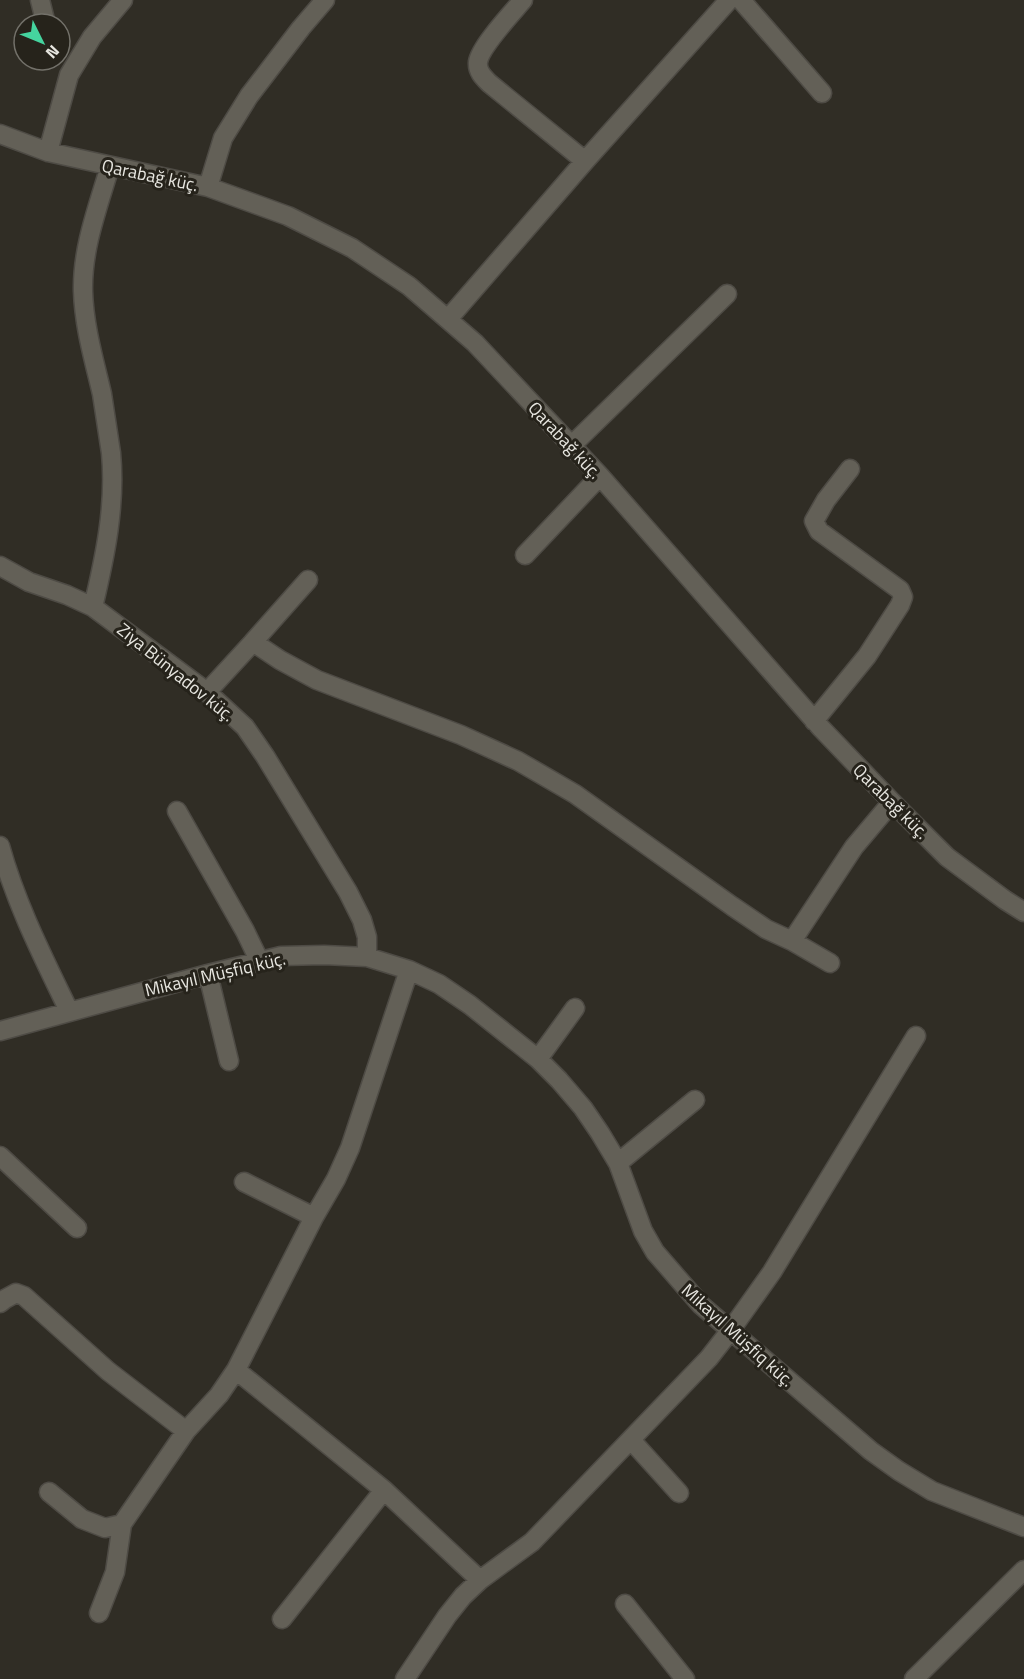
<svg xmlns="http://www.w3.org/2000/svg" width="1024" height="1679" font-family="'Titillium Web',sans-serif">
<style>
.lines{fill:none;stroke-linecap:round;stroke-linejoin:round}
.minor-casing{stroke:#4e4b45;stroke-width:21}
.minor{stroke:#636057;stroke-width:18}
.labels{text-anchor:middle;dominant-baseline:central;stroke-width:6;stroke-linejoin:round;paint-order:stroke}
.street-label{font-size:18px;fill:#e7e6e0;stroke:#26231b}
</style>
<rect width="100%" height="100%" fill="#302d25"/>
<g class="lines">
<defs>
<path id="minor" d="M40,0L46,24
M523,0C512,13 480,47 478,62C477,71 483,77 489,83L585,161
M741,0L822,93
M0,134L48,152L208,187L288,216L352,248L409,286L475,343L600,476L821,728L892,802L947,857L1005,900L1024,912
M48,152L69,75L92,37L123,0
M208,187L223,138L249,96L301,28L325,0
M448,319L585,161L729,0
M571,446L727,294
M525,555L600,476
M0,566L29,582L67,595L93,607L207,692L245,727L265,756L348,892L362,920L367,937V957
M93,607C105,557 116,505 111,453C108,434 105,413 102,394C94,360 84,326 83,291C82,248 98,207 110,166
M253,642L308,580
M207,692L253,642L280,660L317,680L461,735L518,761L575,794L732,906L766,929L792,941L854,847L892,802
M814,721L867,656L900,605L903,597L900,590L819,531L814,521L826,500L850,469
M177,811L245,931L259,960
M0,846C16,904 43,957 69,1011
M792,941L830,963
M208,974L229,1061
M0,1031L208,974L281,956L324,955L367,957L409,970L439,984L470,1005L538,1059L559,1080L583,1108L600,1133L618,1163L643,1231L655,1252L701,1305L871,1451L899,1471L932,1491L1024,1527
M538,1059L575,1008
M0,1156L77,1228
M618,1163L695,1100
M244,1182L314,1217
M0,1303L5,1299L16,1293L24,1296L108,1371L186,1431
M236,1370L384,1490L480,1580
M631,1440L679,1493
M49,1492L82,1519L105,1528L122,1524
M625,1604L685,1679
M99,1613L115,1572L122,1524L186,1431L219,1395L236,1370L314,1217L336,1179L350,1148L409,970
M282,1619L384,1490
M405,1679L447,1616L463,1596L480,1580L532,1542L709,1358L730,1331L772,1272L916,1036
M914,1679L1024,1570"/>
</defs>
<!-- minor casing -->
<use href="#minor" class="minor-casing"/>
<!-- minor -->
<use href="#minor" class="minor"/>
</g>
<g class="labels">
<!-- street labels -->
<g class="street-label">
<text transform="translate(150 175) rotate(12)">Qarabağ küç.</text>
<text transform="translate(565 440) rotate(47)">Qarabağ küç.</text>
<text transform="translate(176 672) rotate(39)">Ziya Bünyadov küç.</text>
<text transform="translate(891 801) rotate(45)">Qarabağ küç.</text>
<text transform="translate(215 974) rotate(-13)">Mikayıl Müşfiq küç.</text>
<text transform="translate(738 1335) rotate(42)">Mikayıl Müşfiq küç.</text>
</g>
</g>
<!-- north arrow -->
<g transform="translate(42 42) rotate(133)"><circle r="28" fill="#26231b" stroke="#73716a" stroke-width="1.5"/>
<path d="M0-4.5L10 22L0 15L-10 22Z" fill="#45d49f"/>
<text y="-9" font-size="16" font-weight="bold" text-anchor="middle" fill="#e7e6e0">N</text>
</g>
</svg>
